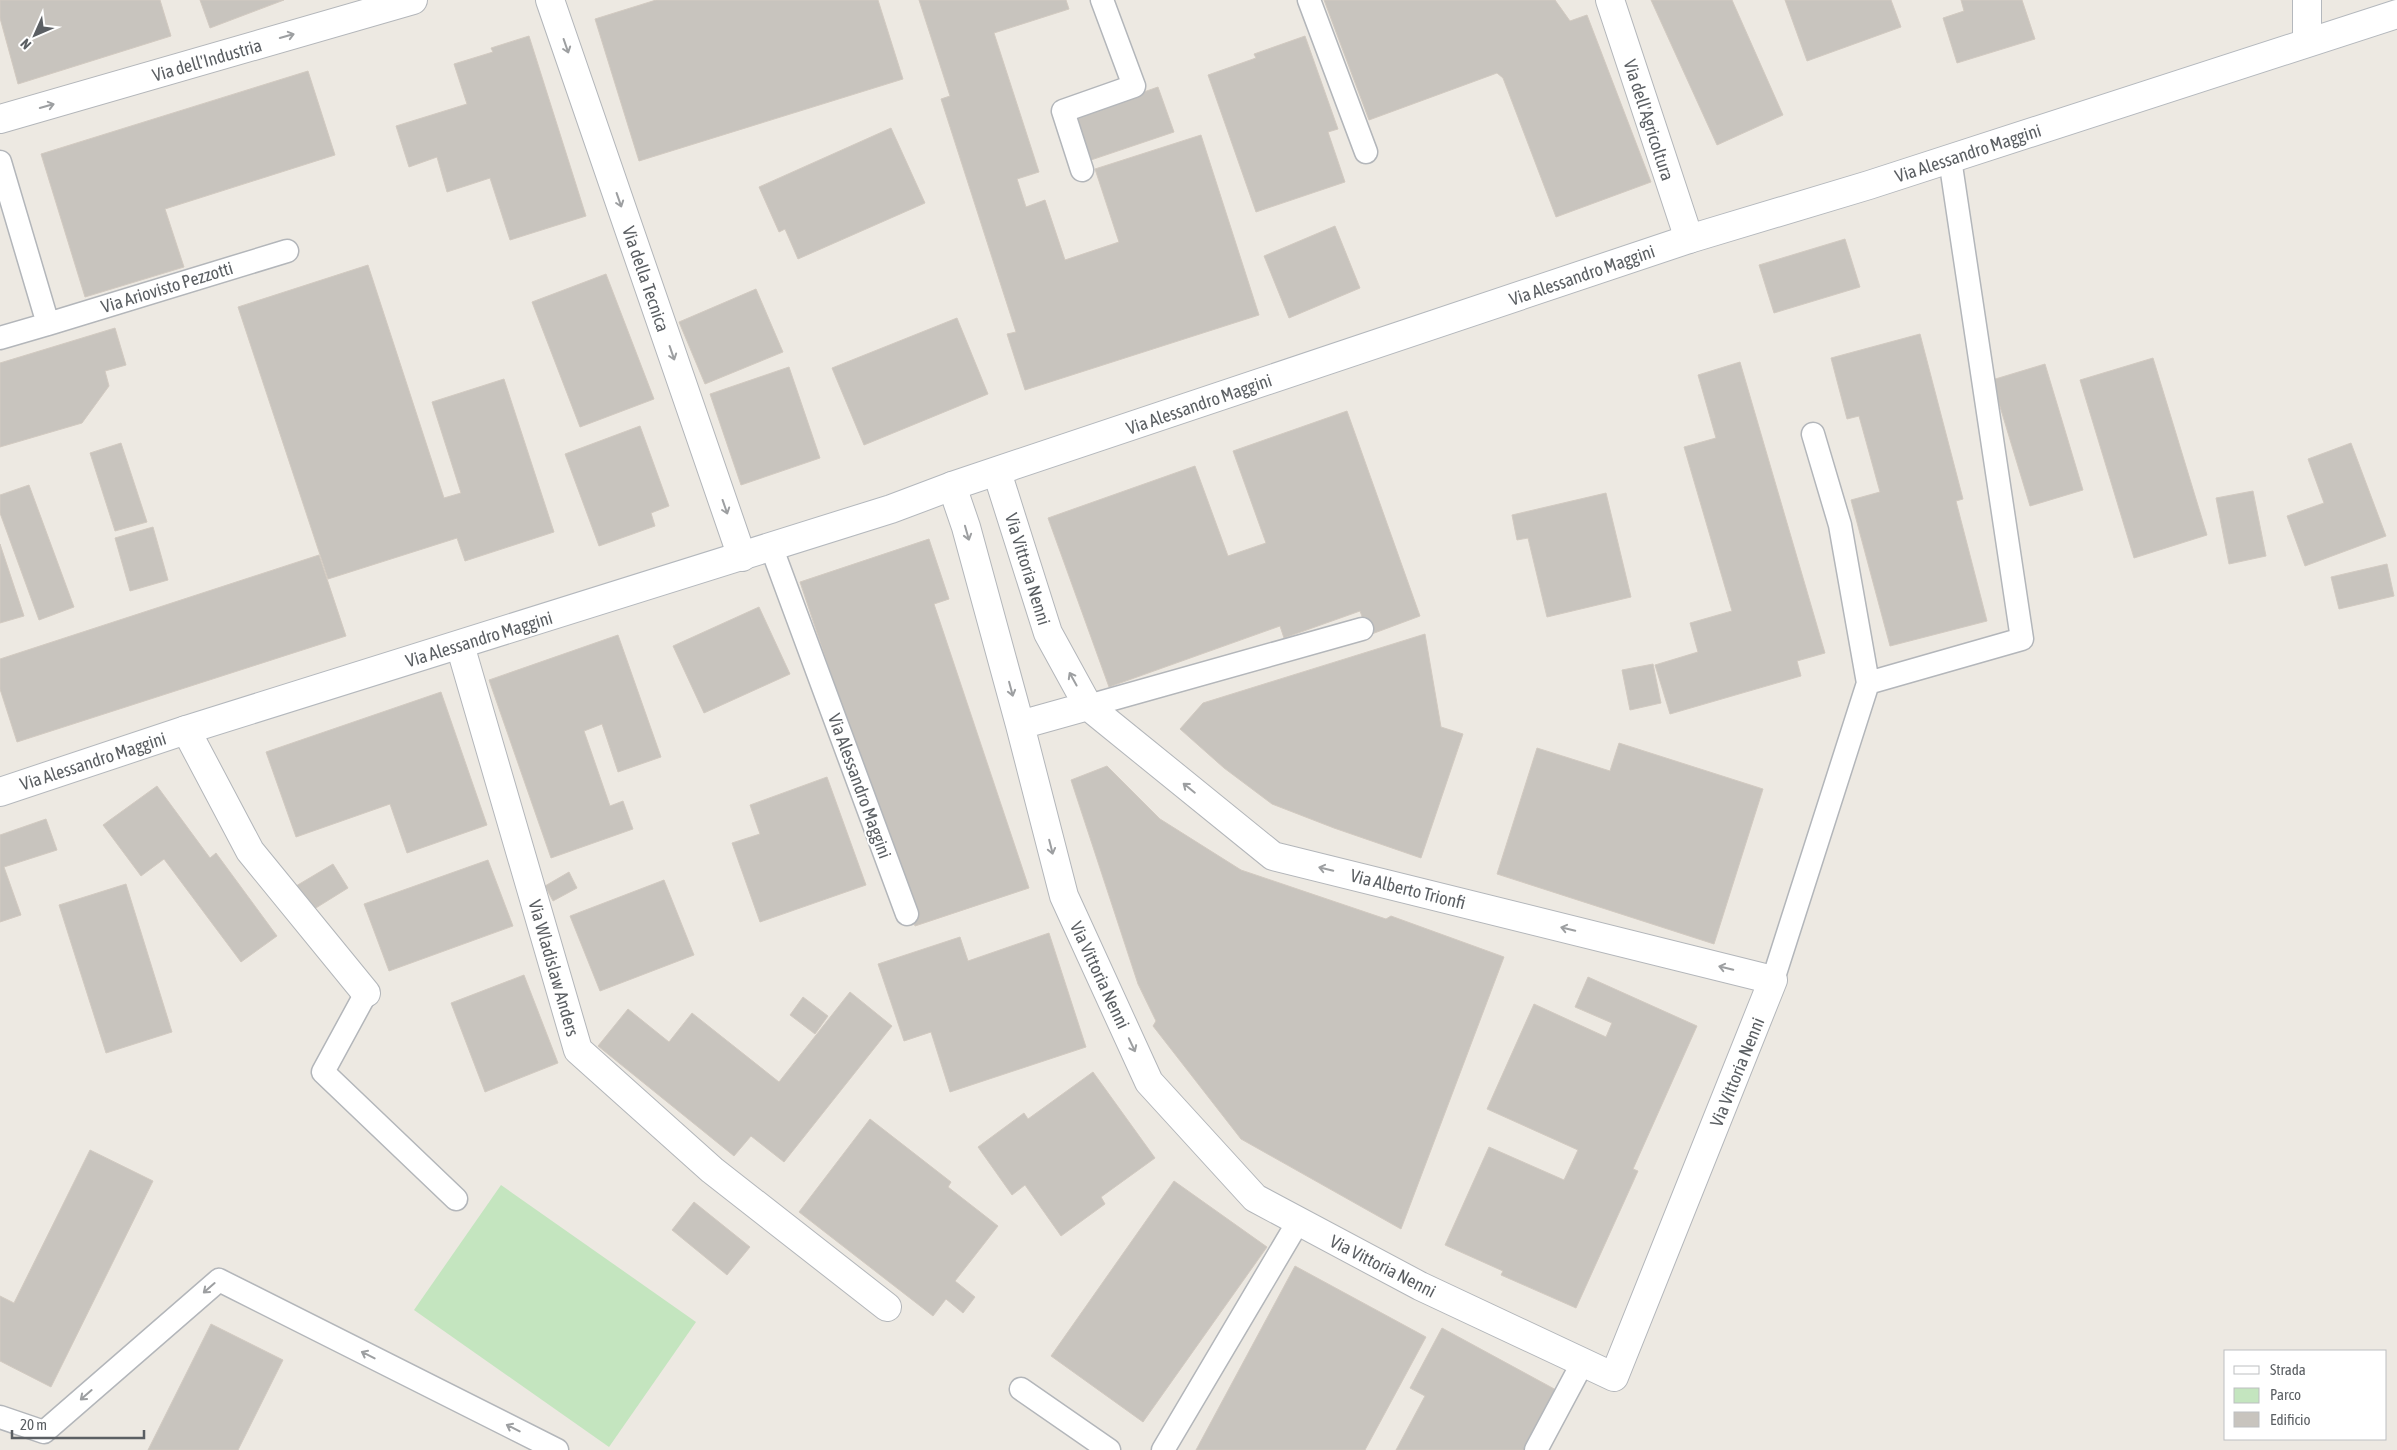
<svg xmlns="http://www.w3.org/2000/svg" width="2397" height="1450" font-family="'Asap Condensed',sans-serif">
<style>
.green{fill:#c4e5bf}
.building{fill:#c8c4be;stroke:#d2cac1}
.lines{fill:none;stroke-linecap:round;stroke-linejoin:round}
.lane-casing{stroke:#b3b6ba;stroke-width:25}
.street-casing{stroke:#b3b6ba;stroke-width:30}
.secondary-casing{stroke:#b4b8bd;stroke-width:30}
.lane{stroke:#fff;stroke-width:22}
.street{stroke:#fff;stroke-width:28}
.secondary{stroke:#fff;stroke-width:28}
.oneway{stroke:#9d9fa1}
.labels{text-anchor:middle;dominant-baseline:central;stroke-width:4;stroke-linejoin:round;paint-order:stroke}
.street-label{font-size:18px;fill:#5b5f63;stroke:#fff}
</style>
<rect width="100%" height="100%" fill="#ede9e2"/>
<!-- green -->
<path class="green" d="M501,1185L696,1322L609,1447L414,1310Z"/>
<!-- building -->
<path class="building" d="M0,0H160L171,36L18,84L0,18Z
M200,0H284L210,28Z
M656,0H878L903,79L639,161L595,19Z
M919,0H1066L1069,9L994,33L1039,172L1017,179L1026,207L1045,200L1065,260L1119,242L1095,169L1201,135L1259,315L1025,390L1007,334L1016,332L941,99L950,96Z
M1324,0H1555L1570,21L1587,15L1651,182L1556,217L1503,78L1497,73L1369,120Z
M1651,0H1732L1783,115L1717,145Z
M1785,0H1891L1901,27L1807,61Z
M1961,0H2022L2035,39L1957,63L1943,18L1964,11Z
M529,36L586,216L510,240L490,178L447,192L437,157L409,167L396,126L467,104L454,64L493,52L491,48Z
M1305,36L1338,129L1328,132L1345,182L1256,212L1208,75L1256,58L1254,54Z
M308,71L335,155L165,209L184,267L85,297L41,154Z
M1158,87L1174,132L1085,162L1070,118Z
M891,128L925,203L798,259L785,229L779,232L759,187Z
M1335,226L1360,288L1289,318L1264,256Z
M1845,239L1860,287L1774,313L1759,265Z
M368,265L444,498L461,493L432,402L504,379L554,532L465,561L457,538L328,579L238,307Z
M606,274L654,399L580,427L532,302Z
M756,289L783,352L705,384L679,322Z
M957,318L988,394L864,445L832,368Z
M115,328L126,365L105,371L109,386L82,423L0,447V363Z
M1920,334L1963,499L1956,501L1987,621L1890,646L1851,500L1880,492L1859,416L1847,419L1831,358Z
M2153,358L2207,535L2134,558L2080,380Z
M1740,362L1825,653L1797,661L1801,676L1670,714L1655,665L1698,652L1690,623L1732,611L1684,447L1716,438L1698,375Z
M2045,364L2083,490L2030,506L1992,380Z
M789,367L820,458L741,485L710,394Z
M1347,411L1420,616L1369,635L1360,611L1284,638L1280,626L1109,687L1048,518L1195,466L1228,556L1266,543L1233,451Z
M640,426L669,506L651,513L655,526L599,546L565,454Z
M121,443L147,522L115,531L90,453Z
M2351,443L2386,536L2305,566L2287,516L2324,503L2308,459Z
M29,485L74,607L39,620L0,513V495Z
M2253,491L2266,556L2229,564L2216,498Z
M1606,493L1631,597L1547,617L1528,538L1517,540L1512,515Z
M153,527L168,580L130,591L115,538Z
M929,539L949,599L934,604L1029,888L915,926L800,582Z
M0,544L24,616L0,623Z
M319,555L346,636L17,742L0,689V659Z
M2387,564L2394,596L2339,609L2331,577Z
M759,607L790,674L704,713L673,646Z
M1425,634L1441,727L1463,734L1421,858L1334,828L1272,804L1224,768L1180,729L1203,703Z
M618,635L661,757L618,772L602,724L584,731L610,806L623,801L633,829L551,858L489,680Z
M1653,664L1661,703L1630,710L1622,670Z
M441,692L487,825L407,853L390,804L296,837L266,752Z
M1619,743L1763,789L1714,944L1497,874L1537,748L1610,771Z
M1107,766L1160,819L1241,870L1386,919L1391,916L1504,957L1401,1229L1241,1139L1153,1026L1156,1021L1138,984L1071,780Z
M827,777L866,885L760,922L732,843L760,834L750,805Z
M157,786L210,858L216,853L277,936L241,962L164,859L141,876L103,825Z
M46,819L57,850L4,867L21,915L0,922V835Z
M488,860L513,926L389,971L364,904Z
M333,864L348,888L311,911L296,886Z
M569,872L577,888L553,901L545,886Z
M664,880L694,955L600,991L570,916Z
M126,884L172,1032L106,1053L59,905Z
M1049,933L1086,1047L950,1092L931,1032L904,1041L878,964L960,937L968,961Z
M524,975L558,1063L485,1092L451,1003Z
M1588,977L1697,1026L1633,1169L1638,1171L1576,1308L1501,1275L1503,1271L1445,1245L1489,1147L1564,1180L1578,1150L1487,1109L1534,1004L1606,1037L1612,1023L1575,1007Z
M850,992L892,1026L784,1162L751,1136L734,1156L598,1046L628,1009L669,1042L692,1013L779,1082Z
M803,997L828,1016L815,1034L790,1015Z
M1093,1072L1155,1158L1101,1197L1105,1204L1061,1236L1025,1185L1012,1195L978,1147L1024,1113L1028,1119Z
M870,1119L951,1182L948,1187L998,1226L955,1281L975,1297L963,1313L946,1299L933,1316L799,1212Z
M90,1150L153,1181L51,1387L0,1361V1296L14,1303Z
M1174,1181L1267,1247L1143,1422L1051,1356Z
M694,1202L750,1247L727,1275L672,1230Z
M1295,1266L1426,1337L1365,1450H1196Z
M211,1324L283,1360L238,1450H148Z
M1442,1328L1558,1391L1526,1450H1396L1425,1396L1410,1388Z"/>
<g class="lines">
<defs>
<path id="lane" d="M1309,0L1366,152
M0,162L48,324L0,338
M1082,170L1063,111L1134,86L1102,0
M48,324L287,251
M771,546L907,914
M1868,683L2022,639L1950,159
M1088,706L1362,629
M1773,980L1868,683L1840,525L1813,434
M366,993L323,1072L456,1199
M1021,1389L1109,1450
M0,1417L44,1432L219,1280L557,1450
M1163,1450L1298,1222
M1536,1450L1583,1362"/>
<path id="street" d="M550,0L742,557
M1610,0L1689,239
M0,119L413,0
M997,472L1048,633L1088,706L1020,725
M952,486L966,527L1020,725L1064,896L1149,1082L1255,1198L1420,1286L1614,1377L1773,980L1273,856L1088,706
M460,645L578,1050L712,1170L887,1307
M186,730L250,851L366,993"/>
<path id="secondary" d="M2307,43V0
M0,792L186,730L891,509L952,486L1689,239L1869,185L2397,14"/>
</defs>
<!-- lane casing -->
<use href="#lane" class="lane-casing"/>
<!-- street casing -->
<use href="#street" class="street-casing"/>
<!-- secondary casing -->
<use href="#secondary" class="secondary-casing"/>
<!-- lane -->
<use href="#lane" class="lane"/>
<!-- street -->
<use href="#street" class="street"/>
<!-- secondary -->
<use href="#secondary" class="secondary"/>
</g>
<!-- one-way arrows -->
<defs><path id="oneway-shaft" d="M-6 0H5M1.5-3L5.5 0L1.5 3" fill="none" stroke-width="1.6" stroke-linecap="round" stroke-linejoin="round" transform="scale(1.25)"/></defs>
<g class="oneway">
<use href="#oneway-shaft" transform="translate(287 36) rotate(-16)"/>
<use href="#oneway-shaft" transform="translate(566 46) rotate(71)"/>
<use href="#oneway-shaft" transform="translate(47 106) rotate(-16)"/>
<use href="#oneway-shaft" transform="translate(619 200) rotate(71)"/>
<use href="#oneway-shaft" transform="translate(672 353) rotate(71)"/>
<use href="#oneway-shaft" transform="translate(725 507) rotate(71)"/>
<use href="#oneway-shaft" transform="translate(967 533) rotate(74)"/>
<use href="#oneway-shaft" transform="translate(1073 679) rotate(-119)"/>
<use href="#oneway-shaft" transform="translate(1011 689) rotate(75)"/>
<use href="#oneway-shaft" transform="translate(1189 788) rotate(-141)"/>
<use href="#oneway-shaft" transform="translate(1051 847) rotate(76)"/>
<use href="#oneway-shaft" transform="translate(1326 869) rotate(-166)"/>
<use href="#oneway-shaft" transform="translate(1568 929) rotate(-166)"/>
<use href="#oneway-shaft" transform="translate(1726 968) rotate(-166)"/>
<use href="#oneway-shaft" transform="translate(1132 1045) rotate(65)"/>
<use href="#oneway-shaft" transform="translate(209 1288) rotate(139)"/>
<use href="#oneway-shaft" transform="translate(368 1355) rotate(-153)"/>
<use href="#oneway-shaft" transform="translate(86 1395) rotate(139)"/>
<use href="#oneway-shaft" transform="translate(513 1428) rotate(-153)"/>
</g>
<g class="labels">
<!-- street labels -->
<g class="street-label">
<text transform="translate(207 60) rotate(-16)">Via dell'Industria</text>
<text transform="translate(1649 120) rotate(72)">Via dell'Agricoltura</text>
<text transform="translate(1968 153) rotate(-18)">Via Alessandro Maggini</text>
<text transform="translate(1582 275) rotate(-19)">Via Alessandro Maggini</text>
<text transform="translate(646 279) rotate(71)">Via della Tecnica</text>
<text transform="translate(167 287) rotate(-17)">Via Ariovisto Pezzotti</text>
<text transform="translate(1199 404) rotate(-19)">Via Alessandro Maggini</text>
<text transform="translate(1028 569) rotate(73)">Via Vittoria Nenni</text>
<text transform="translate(479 639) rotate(-17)">Via Alessandro Maggini</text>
<text transform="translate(93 761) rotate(-18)">Via Alessandro Maggini</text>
<text transform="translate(860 786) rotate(70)">Via Alessandro Maggini</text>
<text transform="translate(1408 889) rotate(14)">Via Alberto Trionfi</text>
<text transform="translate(554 968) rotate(74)">Via Wladislaw Anders</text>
<text transform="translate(1100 975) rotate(65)">Via Vittoria Nenni</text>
<text transform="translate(1737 1072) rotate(-68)">Via Vittoria Nenni</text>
<text transform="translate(1383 1266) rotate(27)">Via Vittoria Nenni</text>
</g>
</g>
<!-- legend -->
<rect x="2224" y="1350" width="162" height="90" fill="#ffffff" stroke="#bdbfc1"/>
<rect x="2234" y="1366" width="25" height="8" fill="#ffffff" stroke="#bdbfc1"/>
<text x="2270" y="1375" font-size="15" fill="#5b5f63">Strada</text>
<rect x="2234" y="1388" width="25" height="15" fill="#c4e5bf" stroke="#bdbfc1"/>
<text x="2270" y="1400" font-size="15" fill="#5b5f63">Parco</text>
<rect x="2234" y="1412" width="25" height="15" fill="#c8c4be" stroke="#bdbfc1"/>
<text x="2270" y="1425" font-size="15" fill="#5b5f63">Edificio</text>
<!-- north arrow -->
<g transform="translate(35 35) rotate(225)" stroke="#ffffff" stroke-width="4" paint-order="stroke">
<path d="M0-4L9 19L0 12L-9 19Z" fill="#5b5f63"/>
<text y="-8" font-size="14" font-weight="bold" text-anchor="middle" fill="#5b5f63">N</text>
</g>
<!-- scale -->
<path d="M12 1430v8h132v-8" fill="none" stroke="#5b5f63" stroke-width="2.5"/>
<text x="20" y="1430" font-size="15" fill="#5b5f63" stroke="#ffffff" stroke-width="4" paint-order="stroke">20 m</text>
</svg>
